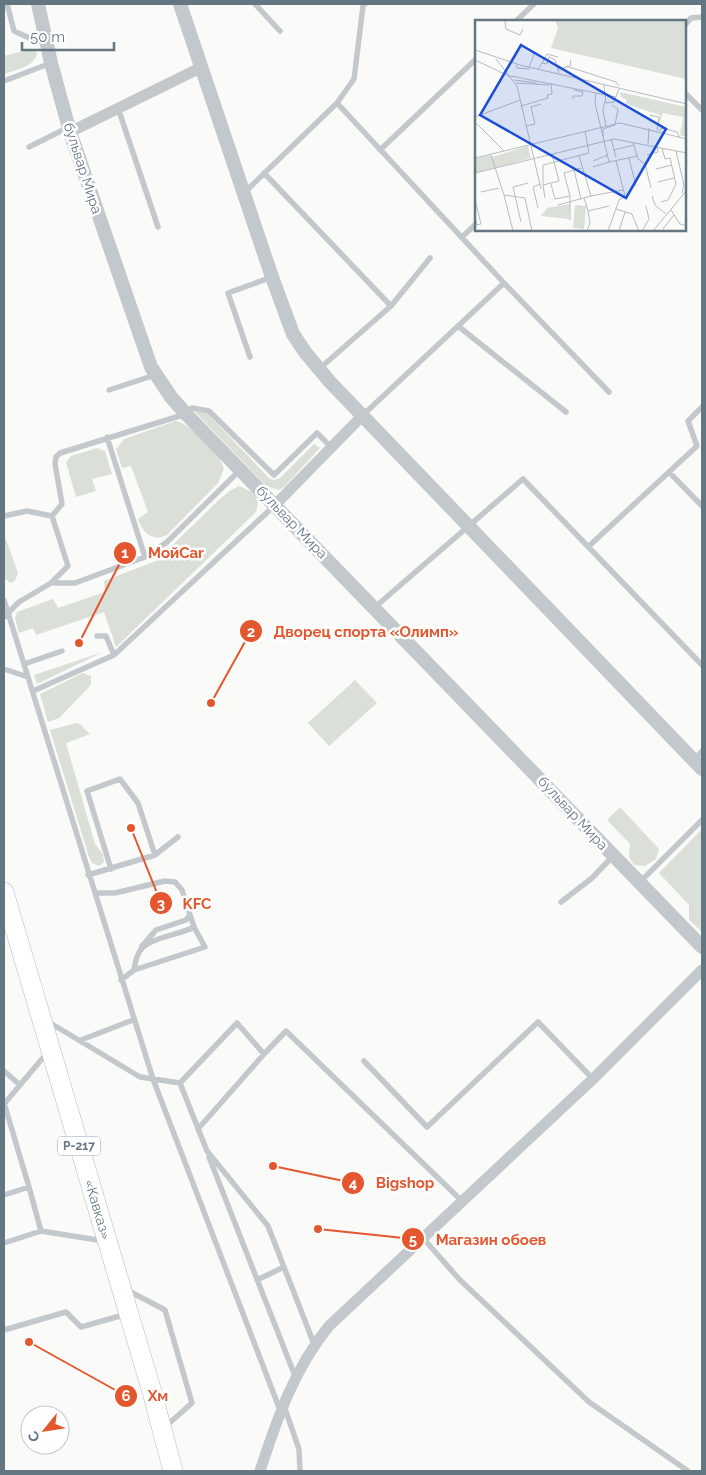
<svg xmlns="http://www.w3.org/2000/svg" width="706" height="1475" font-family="Raleway,sans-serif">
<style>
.green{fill:#dadfd7}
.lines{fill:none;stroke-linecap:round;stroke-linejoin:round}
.trunk-casing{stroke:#b4b9bd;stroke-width:20}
.service{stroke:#c3c8cc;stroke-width:5.5}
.minor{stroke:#c3c8cc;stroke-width:11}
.tertiary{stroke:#c3c8cc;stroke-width:14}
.trunk{stroke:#fff;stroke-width:19}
.labels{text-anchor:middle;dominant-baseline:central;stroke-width:5;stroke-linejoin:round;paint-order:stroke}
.shield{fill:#fff;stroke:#939fa8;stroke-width:1}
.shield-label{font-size:12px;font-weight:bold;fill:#657683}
.street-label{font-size:14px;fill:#657683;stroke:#fff}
.inset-road{fill:none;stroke:#b5bdc2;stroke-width:1}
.view{fill:#1d4ed8;fill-opacity:0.15;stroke:#1d4ed8;stroke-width:2.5}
.inset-edge{fill:none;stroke:#657683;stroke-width:2.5}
.leader{fill:none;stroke:#e4572e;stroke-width:2}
.callout-dot{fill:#e4572e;stroke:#fff;stroke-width:2}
.mark-label{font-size:15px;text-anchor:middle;font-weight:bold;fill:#fff}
.callout-label{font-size:15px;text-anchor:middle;font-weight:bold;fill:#e4572e;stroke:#fff;stroke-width:5;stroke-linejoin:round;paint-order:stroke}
</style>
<rect width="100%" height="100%" fill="#fafaf8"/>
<!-- green -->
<path class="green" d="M27,50H34L37,53C35,67 15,70 4,74V56Z
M194,411L208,414L269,478L274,480L280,478L314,444L320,448L284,487L279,490L266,486Z
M176,421C190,424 221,454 224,469L218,483L167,535C152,542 143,533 138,519L148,512L131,466L122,468L116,449L124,439Z
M97,448L105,451L112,474L92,479L96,491L76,497L66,462L71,456Z
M239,486L254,493L258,503L256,512L116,647L104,612L36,635L33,628L19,633L15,618L17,612L53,599L58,608L105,592L104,581L156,561L221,498L231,490Z
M4,534L18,573L15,581L10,583L4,578Z
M103,652L37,684L34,675Z
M83,673L91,676V685L59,718L48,722L40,694Z
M355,680L377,703L329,746L308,723Z
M76,723L80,724L90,734L66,743L95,844L103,854L104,862L99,866L92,863L89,857L50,730Z
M620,807L659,849L656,859L645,866L634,865L629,857L630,844L607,820Z
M702,829V932L689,920V905L659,873Z"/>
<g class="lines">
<defs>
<g id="trunk">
<path id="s1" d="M4,892L152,1392L173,1471"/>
</g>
</defs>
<!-- trunk casing -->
<use href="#trunk" class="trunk-casing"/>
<!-- service -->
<path class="service" d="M7,4L14,31L36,41H46
M255,4L280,31
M516,21L534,4
M685,25L691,18L702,17
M4,81L51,63
M685,93L702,110
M337,103L504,283
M118,108L158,227
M29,147L67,128
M380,150L476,59
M264,173L391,306
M245,192L337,103L354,79L363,6L365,4
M462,237L476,224
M458,326L566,412
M250,357L228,293L272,277
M319,369L391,306L430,258
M109,390L155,375
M364,414L504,283L609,392
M107,437L145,557
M669,472L702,506
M4,516L27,511L52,516L68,566L51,583L19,602L4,617
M52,516L62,504L55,464L56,457L60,453L186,414L192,408L209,411L274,475L317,433L332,448
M589,546L697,446L688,421L702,407
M51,583H75L145,557L167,542L240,470
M4,600L153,1079L280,1410
M375,607L523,479L702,665
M97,636H106L114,655
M24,664L62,651
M4,669L28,677
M33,691L114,655L274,506
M694,760L702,751
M111,869L87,791L120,779L138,803L155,855L178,837
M88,875L155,855
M640,882L702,820
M95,893H115L165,881L175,882L182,890L194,927L205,947L134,970L121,980
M561,902L592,878L613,856
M142,946L156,930L186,920L190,915
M134,970C135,964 136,956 140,951C147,938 180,935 194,927
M47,1021L140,1077L180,1083L237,1023L264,1054L286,1031L463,1202
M81,1040L133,1020
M364,1061L427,1127L538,1022L593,1079
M4,1071L20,1085
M180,1083L207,1151L268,1226L314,1344
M4,1103L29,1187
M4,1104L47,1053
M198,1129L264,1054
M209,1157L295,1376
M4,1195L29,1187L41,1231L104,1241
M423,1238L459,1279L589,1402L688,1471
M4,1243L41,1231
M257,1280L284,1267
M127,1290L165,1310L192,1403L165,1427
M4,1330L66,1312L81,1327L127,1314
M284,1406L299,1449L300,1471"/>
<!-- minor -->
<path class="minor" d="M70,132L200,68
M275,505L364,414
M260,1471C277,1419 294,1369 329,1326L593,1079L702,970"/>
<!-- tertiary -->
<path class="tertiary" d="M38,4L51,63L70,132L151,367L171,397L186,414L702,947
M180,4L272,277L293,334L305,352L330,382L702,769"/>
<!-- trunk -->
<use href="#trunk" class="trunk"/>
</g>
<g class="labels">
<!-- shield labels -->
<rect class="shield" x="58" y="1136.5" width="42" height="19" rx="4"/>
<g class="shield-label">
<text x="79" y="1146">Р-217</text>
</g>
<!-- street labels -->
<g class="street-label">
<text transform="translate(83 168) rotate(72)">бульвар Мира</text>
<text transform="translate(292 522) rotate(46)">бульвар Мира</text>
<text transform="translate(573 813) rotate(47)">бульвар Мира</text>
<text stroke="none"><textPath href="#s1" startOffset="331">«Кавказ»</textPath></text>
</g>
</g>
<!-- overview -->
<g transform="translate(475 20)">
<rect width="211" height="211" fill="#fafaf8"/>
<path d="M80,0H211V59L76,28L83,8ZM145,72L211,87V117L205,115L208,97L188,93L183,109L185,95L151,84V79L146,77ZM53,126L56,138L0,153V138L16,135L17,137ZM95,184L94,199L66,196L72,188ZM100,185L111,186L109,209L98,208Z" fill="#dadfd7"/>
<path class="inset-road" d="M27,0H45M30,1L31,9L45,15L48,9M0,30L45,45L212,84M21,39L42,66L66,169M0,40L36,57M67,43L72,34L83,37M41,45L42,48L55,49M91,46L141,62L144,66M54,47L60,32H56M63,49L67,43L72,44L74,37L80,40L84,53M83,49L95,46L96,40M36,56L141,77M39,60L62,63M41,63L74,65M129,65L131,83L139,82L144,69M98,79V76H107L108,72L99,70M130,81L128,91L131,106M46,86L73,78L72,75L77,74L76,63M175,95L184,97L182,110M0,97L45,80M0,102L29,131M51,106L60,104L56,87L66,84M184,111L187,108L202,112L205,118M128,116V109L140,105L143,89L137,85M136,119L141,137M158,122L163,139L170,144L176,168M173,124L174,108M139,130L159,125M201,131L209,165L207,173M16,135L29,175M172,135L183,132L182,127M0,138L145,103L212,119M154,138L161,166M118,141L133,135M134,142L162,136M118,147L134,142L120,83L121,73M181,149L197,145M0,153L139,119L212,133M183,162L199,158M76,164L80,179L95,176V200M68,165V145L114,133L110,111M6,172L24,168M95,176L89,153L99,150M116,176L148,170M177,176L180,185L191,194M70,178L68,165L84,161L77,134M109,178L113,191L134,186M0,179L6,204L2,205L0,198M106,179L99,150L106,148M186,182L193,180L201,164L195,138L190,139L187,128M83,185L116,176L104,136M63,188L58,167L65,164M141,189L157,194L164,211M196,190L205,204L212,206M46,202L38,167L53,163M188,209L199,195M38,211L29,175L50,178L57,211M112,211L115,203L113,191M133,211L144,180L150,176L141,141M144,211L150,192M167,211L174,199L171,186M178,211L212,170"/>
<path class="view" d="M46,25L191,109L151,178L5,95Z"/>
<rect width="211" height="211" class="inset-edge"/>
</g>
<!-- callouts -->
<path class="leader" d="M79 643L125 553M211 703L251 631M131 828L161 903M273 1166L353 1183M318 1229L413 1239M29 1342L126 1396"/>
<g class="callout-dot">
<circle cx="79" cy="643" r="5"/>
<circle cx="211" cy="703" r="5"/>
<circle cx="131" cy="828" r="5"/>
<circle cx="273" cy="1166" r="5"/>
<circle cx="318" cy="1229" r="5"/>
<circle cx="29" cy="1342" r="5"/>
<circle cx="125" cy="553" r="12"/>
<circle cx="251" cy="631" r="12"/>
<circle cx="161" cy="903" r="12"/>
<circle cx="353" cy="1183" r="12"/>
<circle cx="413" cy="1239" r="12"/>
<circle cx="126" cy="1396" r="12"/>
</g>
<g class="mark-label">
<text x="125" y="558">1</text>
<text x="251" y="637">2</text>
<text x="161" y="909">3</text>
<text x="353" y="1188">4</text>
<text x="413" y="1245">5</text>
<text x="126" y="1401">6</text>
</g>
<g class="callout-label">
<text x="176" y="558">МойCar</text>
<text x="366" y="637">Дворец спорта «Олимп»</text>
<text x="197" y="909">KFC</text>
<text x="405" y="1188">Bigshop</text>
<text x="491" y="1245">Магазин обоев</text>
<text x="158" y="1401">Хм</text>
</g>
<!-- border -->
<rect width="706" height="1475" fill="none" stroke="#657683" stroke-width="10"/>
<!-- north arrow -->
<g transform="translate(45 1430) rotate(240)"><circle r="24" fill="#ffffff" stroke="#c1c8cd"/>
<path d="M0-4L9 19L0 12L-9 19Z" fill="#e4572e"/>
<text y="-8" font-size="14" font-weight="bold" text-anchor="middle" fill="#657683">С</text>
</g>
<!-- scale -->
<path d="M22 42v8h92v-8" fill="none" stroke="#657683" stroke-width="2.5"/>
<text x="30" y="42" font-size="15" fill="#657683" stroke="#ffffff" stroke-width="4" paint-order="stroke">50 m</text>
</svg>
